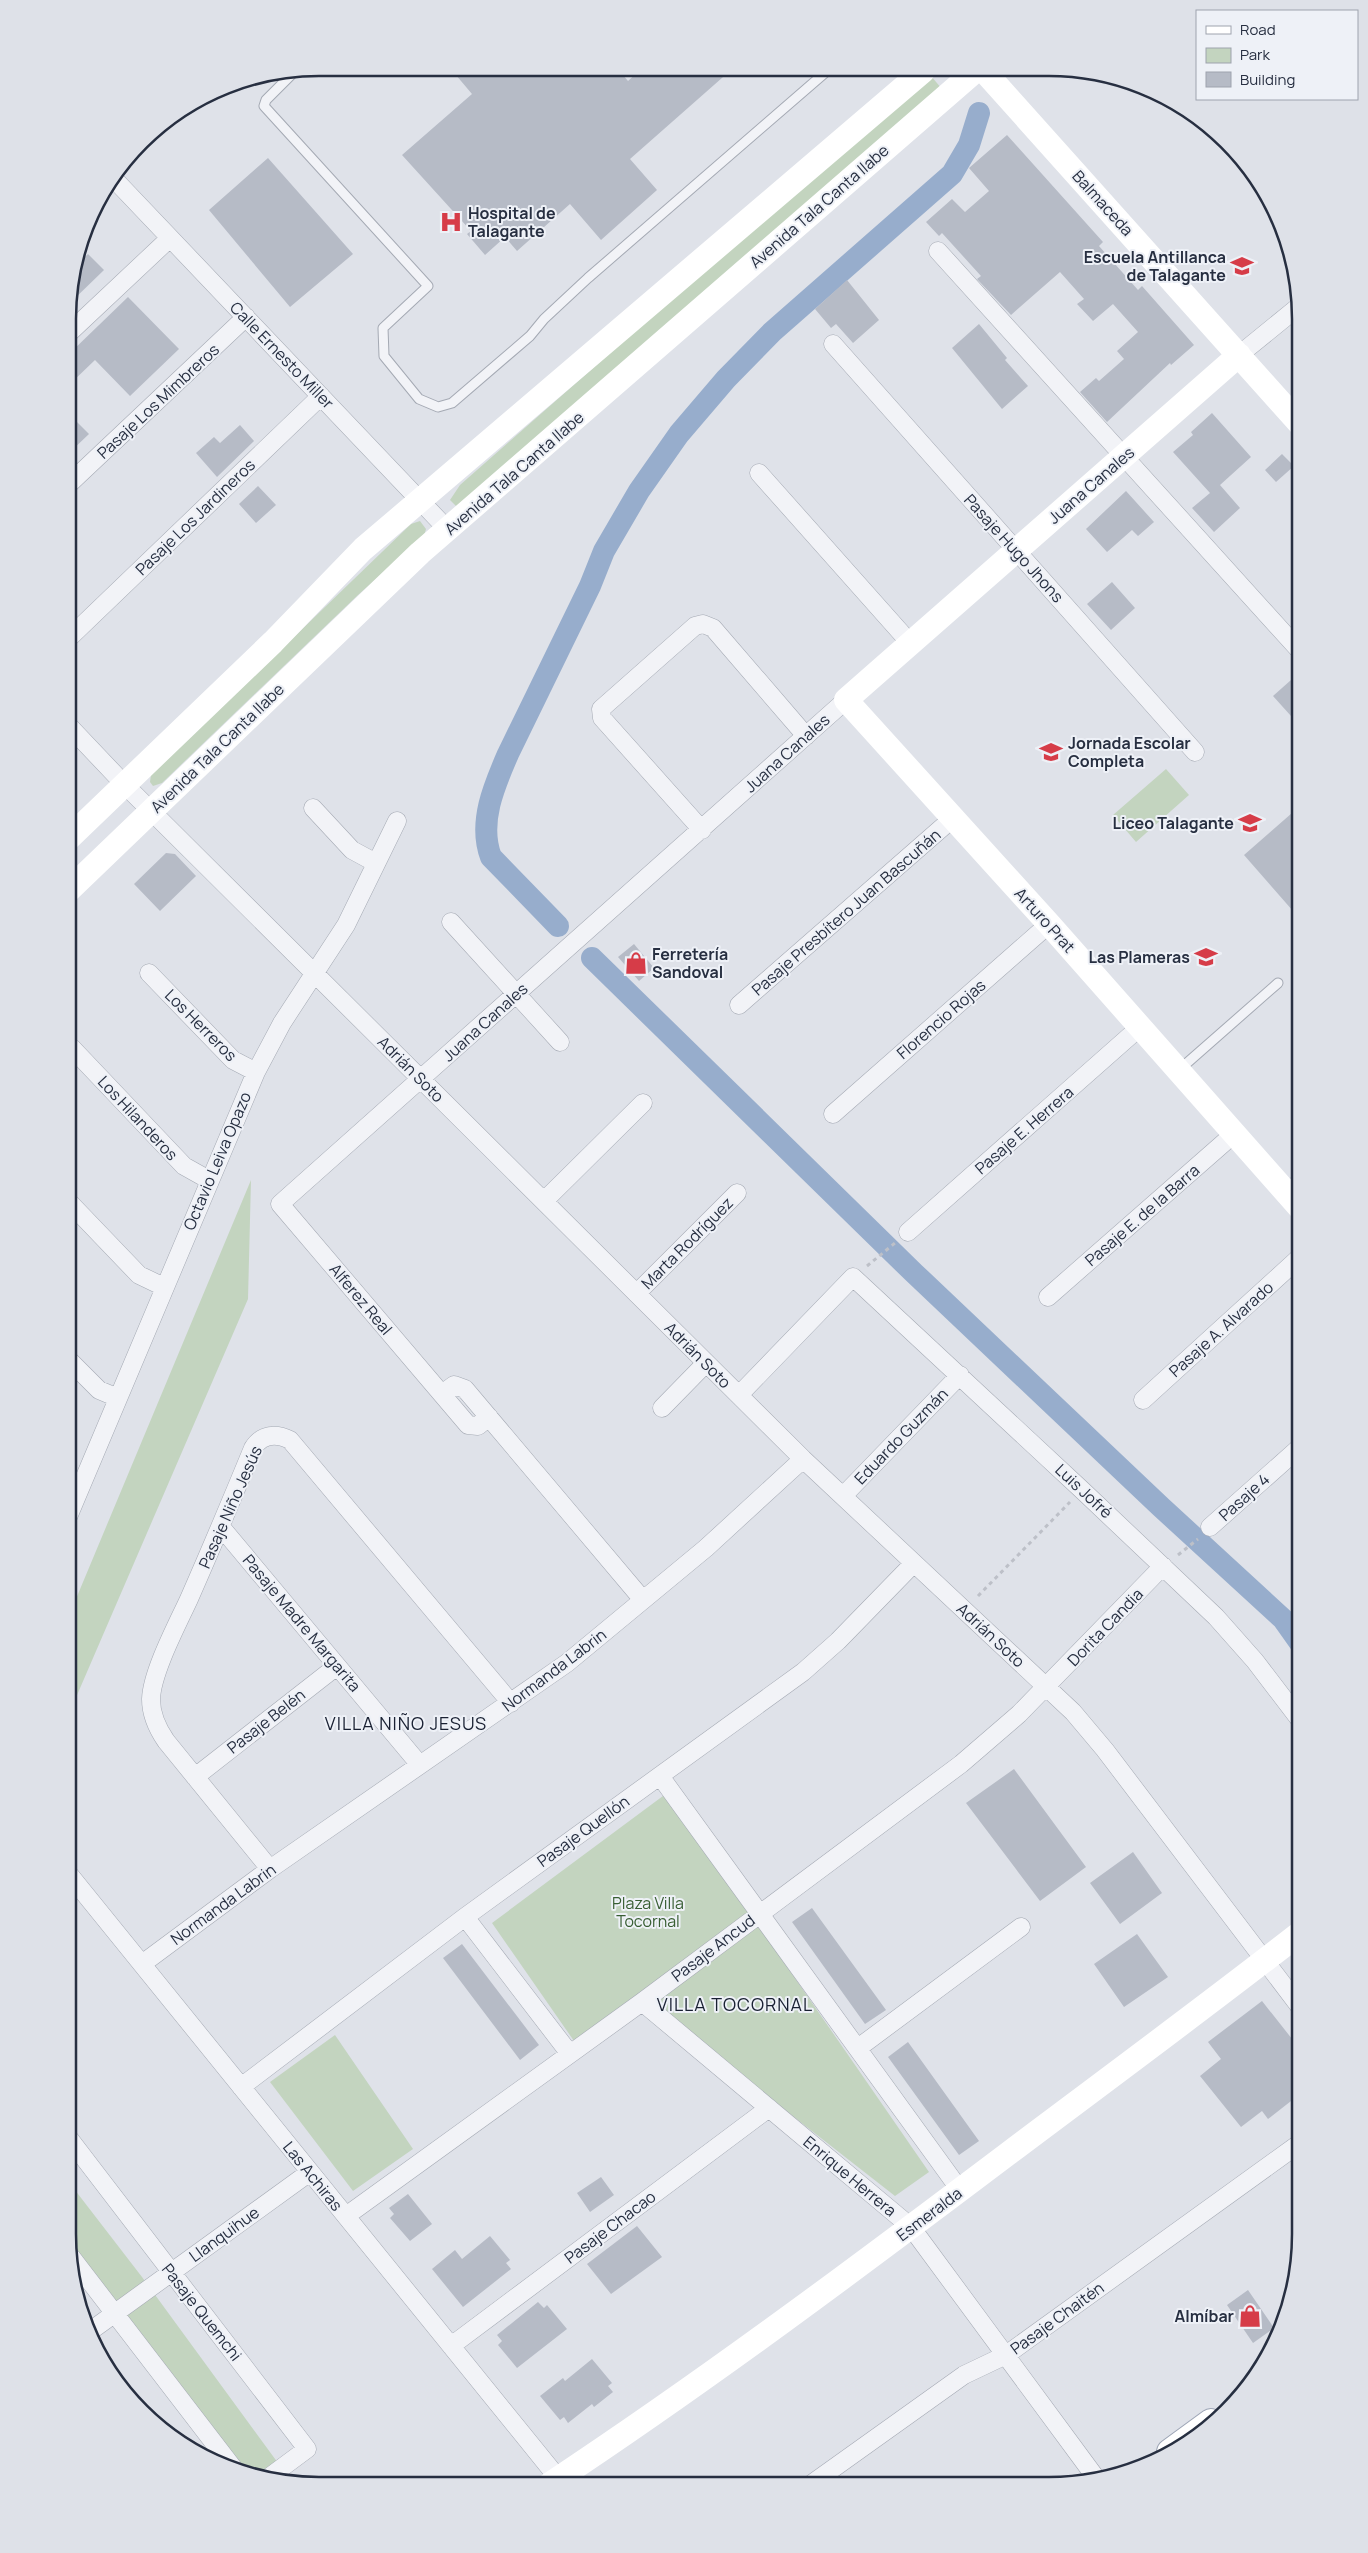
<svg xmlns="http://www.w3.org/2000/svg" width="1368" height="2553" font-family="Manrope,sans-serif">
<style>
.green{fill:#c3d4bf}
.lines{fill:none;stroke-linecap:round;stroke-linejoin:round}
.canal{stroke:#97adcc;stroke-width:22}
.building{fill:#b6bbc6}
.lane-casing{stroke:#a4a9b3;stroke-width:11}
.street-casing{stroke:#a4a9b3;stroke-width:19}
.primary-casing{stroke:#9da5b6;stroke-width:28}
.path{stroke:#bdc0c8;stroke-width:3;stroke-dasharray:4 4;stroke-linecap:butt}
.lane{stroke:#f2f3f7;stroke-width:9}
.street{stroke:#f2f3f7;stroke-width:18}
.secondary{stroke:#fff;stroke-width:24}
.primary{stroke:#fff;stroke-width:26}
.labels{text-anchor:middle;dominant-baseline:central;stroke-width:4;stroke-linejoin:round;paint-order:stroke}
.street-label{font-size:16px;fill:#272f41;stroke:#eef1f7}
.poi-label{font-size:16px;font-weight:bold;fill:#272f41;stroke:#eef1f7;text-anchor:end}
.park-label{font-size:16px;fill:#385e33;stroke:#eef1f7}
.neighbourhood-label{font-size:18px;letter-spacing:1px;fill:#192032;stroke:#eef1f7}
.rim{fill:none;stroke:#272f41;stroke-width:2.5}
</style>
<rect width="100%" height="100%" fill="#dfe2e9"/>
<!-- green -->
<path class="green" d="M931,76L942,89L458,508L450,500L460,485L766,216Z
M420,521L426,529L424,536L358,595L162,783L153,786L150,782L151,775L411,524Z
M1166,769L1189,795L1136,842L1113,815Z
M251,1180L248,1299L68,1716V1618Z
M667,1793L929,2172L895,2196L638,1995L574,2041L492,1923Z
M335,2035L413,2149L353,2191L270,2082Z
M68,2181L142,2277L278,2463L277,2481L238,2470L68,2238Z"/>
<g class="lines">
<!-- canal -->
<path class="canal" d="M558,926L491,857C478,823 494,786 508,754L590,586L604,551L639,491L679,434L726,379L772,332L952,174L969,145L979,113
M592,958L914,1273L1161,1507L1283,1619L1300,1643"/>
</g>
<!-- building -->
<path class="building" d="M450,68L618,69L628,81L641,69L731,70L630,159L657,190L601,240L570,204L517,251L505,237L485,255L467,234L471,231L402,155L472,94Z
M1007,135L1103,242L1099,246L1138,290L1142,286L1194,345L1171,365L1170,363L1107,422L1080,392L1096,378L1099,381L1124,359L1117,351L1138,332L1113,304L1093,321L1077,304L1084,299L1060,272L1011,315L977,279L981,276L942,233L939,236L926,222L952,199L965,212L989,191L969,168Z
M268,158L353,254L290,307L209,210Z
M88,254L104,270L70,303V287L76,265Z
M847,280L879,320L853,343L836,324L831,328L815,309Z
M128,297L179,349L130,396L95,360L70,384V353Z
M979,324L1007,358L1005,360L1028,386L1002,409L952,348Z
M1212,413L1251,457L1220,485L1240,508L1214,532L1192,508L1210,493L1173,452L1193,435L1191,432Z
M69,414L89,434L69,453Z
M240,425L254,441L217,477L196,453L214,437L220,443Z
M1282,454L1294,466L1276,482L1265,470Z
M258,486L276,505L256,523L239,504Z
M1126,491L1154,522L1138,536L1132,530L1107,552L1086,529Z
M1112,582L1135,608L1111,630L1087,604Z
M1300,672V726L1273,696Z
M1300,806V919L1244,855Z
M166,853L175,854L196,876L160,911L134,884Z
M634,944L654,968L639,981L618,957Z
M1014,1769L1086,1867L1040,1901L966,1803Z
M1133,1852L1162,1893L1120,1924L1090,1883Z
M812,1908L886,2010L865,2024L792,1922Z
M1137,1934L1168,1977L1124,2007L1094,1964Z
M462,1944L539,2045L520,2060L443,1958Z
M1262,2001L1300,2049V2094L1268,2119L1262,2111L1241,2127L1200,2076L1221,2059L1208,2042Z
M908,2042L979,2141L959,2155L888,2057Z
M601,2177L614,2195L590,2212L577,2193Z
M408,2194L432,2224L410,2241L390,2218L394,2214L389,2208Z
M637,2226L662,2257L611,2294L587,2264Z
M490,2236L510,2260L506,2263L511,2269L463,2307L432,2269L455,2250L462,2259Z
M1248,2290L1274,2328L1253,2343L1227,2305Z
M538,2302L544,2308L547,2305L567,2329L517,2368L498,2345L502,2341L497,2335Z
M592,2359L612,2383L608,2386L613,2392L594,2407L592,2404L568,2423L564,2417L560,2420L540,2396L563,2378L565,2381Z"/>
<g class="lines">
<defs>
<path id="lane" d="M293,73L266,100L264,106L428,286L383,328L384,356L419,399L438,407L452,403L530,336L544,319L588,278L827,71
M1179,1070L1278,983"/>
<path id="street" d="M115,180L448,530
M938,251L1300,651
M70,332L170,238
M833,344L1195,752
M1239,355L1298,307
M759,473L911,644
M69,484L246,317
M69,638L321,396
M69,726L124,784L803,1459L1073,1712L1105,1750L1300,2007
M313,808L352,850L376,863
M702,830L602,718L601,709L695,626L703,624L713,628L806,736
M451,922L560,1042
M149,973L233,1060L256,1072
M739,1005L953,818
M72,1048L184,1166L209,1180
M833,1114L1049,924
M1288,1193L1300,1182
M544,1201L643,1103
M69,1202L139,1275L164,1287
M908,1232L1140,1027
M637,1293L737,1193
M1048,1297L1235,1133
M68,1359L99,1390L118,1398
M442,1394L454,1385L465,1389L643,1600
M739,1395L853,1277L1082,1490L1216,1617L1255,1661L1300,1720
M1143,1400L1300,1257
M662,1408L706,1363
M489,1417L478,1426L468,1425L280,1204L846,700
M843,1496L960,1375
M68,1517L256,1072L282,1023L346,925L397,821
M221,1527L420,1765
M1210,1527L1300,1447
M660,1776L960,2190
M195,1777L337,1666
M270,1869L166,1741C157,1728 151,1715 151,1699C152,1672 177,1625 189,1599C211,1549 232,1499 253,1448C262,1434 276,1433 290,1440L511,1703
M68,1873L558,2478
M465,1917L570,2054
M142,1964L270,1869L567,1663L706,1548L803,1459
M642,2002L911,2227L1096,2478
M858,2048L1021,1927
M241,2087L465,1917L803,1672L838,1641L914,1563
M68,2137L307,2449L268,2478
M346,2216L642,2002L961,1764L1019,1714L1163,1566
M72,2258L234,2469
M89,2332L310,2172
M451,2346L769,2108
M810,2485L964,2375L1006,2355L1300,2143"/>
<path id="primary" d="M1170,2452L1211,2422"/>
</defs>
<!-- lane casing -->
<use href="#lane" class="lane-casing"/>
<!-- street casing -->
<use href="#street" class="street-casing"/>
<!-- primary casing -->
<use href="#primary" class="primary-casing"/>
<!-- path -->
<path class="path" d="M867,1266L895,1243
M1178,1555L1198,1539
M978,1596L1070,1502"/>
<!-- lane -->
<use href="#lane" class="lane"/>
<!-- street -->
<use href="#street" class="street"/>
<!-- secondary -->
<path class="secondary" d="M985,72L1300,424
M1239,355L846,700L1049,924L1300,1208
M69,838L273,642L363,549L923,71
M69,890L420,553L974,72
M550,2484C707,2380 858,2267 1009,2153C1106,2080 1204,2008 1300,1933"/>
<!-- primary -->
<use href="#primary" class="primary"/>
</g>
<!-- icons -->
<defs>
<symbol id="hospital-bare" viewBox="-9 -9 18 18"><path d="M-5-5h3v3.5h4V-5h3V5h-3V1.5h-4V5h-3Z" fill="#d63c48" stroke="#eef1f7" stroke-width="2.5" paint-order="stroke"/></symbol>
<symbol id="school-bare" viewBox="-9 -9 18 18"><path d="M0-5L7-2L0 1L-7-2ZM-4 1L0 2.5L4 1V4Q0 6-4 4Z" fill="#d63c48" stroke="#eef1f7" stroke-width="2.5" paint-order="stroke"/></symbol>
<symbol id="shop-bare" viewBox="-9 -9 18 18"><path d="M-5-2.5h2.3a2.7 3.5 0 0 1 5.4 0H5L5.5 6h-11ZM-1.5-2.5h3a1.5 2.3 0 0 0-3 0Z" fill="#d63c48" stroke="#eef1f7" stroke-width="2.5" paint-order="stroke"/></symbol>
</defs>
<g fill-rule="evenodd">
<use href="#hospital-bare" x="435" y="206" width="32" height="32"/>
<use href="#school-bare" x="1226" y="250" width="32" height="32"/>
<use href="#school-bare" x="1035" y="736" width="32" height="32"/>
<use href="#school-bare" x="1234" y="807" width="32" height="32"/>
<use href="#school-bare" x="1190" y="941" width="32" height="32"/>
<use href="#shop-bare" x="620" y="947" width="32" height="32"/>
<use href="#shop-bare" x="1234" y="2300" width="32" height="32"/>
</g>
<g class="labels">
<!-- street labels -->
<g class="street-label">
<text transform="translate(1103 203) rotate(48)">Balmaceda</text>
<text transform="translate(819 206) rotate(-41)">Avenida Tala Canta Ilabe</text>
<text transform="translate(282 355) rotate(46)">Calle Ernesto Miller</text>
<text transform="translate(158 401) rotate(-43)">Pasaje Los Mimbreros</text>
<text transform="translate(514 473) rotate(-41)">Avenida Tala Canta Ilabe</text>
<text transform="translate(1091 485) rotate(-41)">Juana Canales</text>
<text transform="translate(195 517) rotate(-44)">Pasaje Los Jardineros</text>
<text transform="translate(1014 548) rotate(48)">Pasaje Hugo Jhons</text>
<text transform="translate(217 748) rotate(-44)">Avenida Tala Canta Ilabe</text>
<text transform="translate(787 753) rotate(-42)">Juana Canales</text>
<text transform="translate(846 912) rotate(-41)">Pasaje Presbítero Juan Bascuñán</text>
<text transform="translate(1045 920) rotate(48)">Arturo Prat</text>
<text transform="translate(941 1019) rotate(-41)">Florencio Rojas</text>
<text transform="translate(485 1022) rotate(-42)">Juana Canales</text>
<text transform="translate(201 1025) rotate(45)">Los Herreros</text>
<text transform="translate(411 1069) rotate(45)">Adrián Soto</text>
<text transform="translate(138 1118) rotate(47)">Los Hilanderos</text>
<text transform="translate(1024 1130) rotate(-41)">Pasaje E. Herrera</text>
<text transform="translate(217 1161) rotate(-67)">Octavio Leiva Opazo</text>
<text transform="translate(1142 1215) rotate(-41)">Pasaje E. de la Barra</text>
<text transform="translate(687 1243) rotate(-45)">Marta Rodríguez</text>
<text transform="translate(361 1299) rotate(50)">Alferez Real</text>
<text transform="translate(1221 1329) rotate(-42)">Pasaje A. Alvarado</text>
<text transform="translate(698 1355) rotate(45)">Adrián Soto</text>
<text transform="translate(901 1436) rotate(-46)">Eduardo Guzmán</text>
<text transform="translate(1084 1491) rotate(43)">Luis Jofré</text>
<text transform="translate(1244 1497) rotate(-42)">Pasaje 4</text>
<text transform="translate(230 1507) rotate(-66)">Pasaje Niño Jesús</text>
<text transform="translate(302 1623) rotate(50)">Pasaje Madre Margarita</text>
<text transform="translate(1105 1627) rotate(-46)">Dorita Candia</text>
<text transform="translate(991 1635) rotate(43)">Adrián Soto</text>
<text transform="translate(554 1670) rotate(-37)">Normanda Labrin</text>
<text transform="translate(266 1721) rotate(-38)">Pasaje Belén</text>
<text transform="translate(583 1831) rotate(-36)">Pasaje Quellón</text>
<text transform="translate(223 1904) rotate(-36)">Normanda Labrin</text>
<text transform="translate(713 1948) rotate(-37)">Pasaje Ancud</text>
<text transform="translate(313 2176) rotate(51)">Las Achiras</text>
<text transform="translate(850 2176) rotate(40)">Enrique Herrera</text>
<text transform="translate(929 2214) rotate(-37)">Esmeralda</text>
<text transform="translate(610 2227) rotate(-37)">Pasaje Chacao</text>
<text transform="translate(224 2234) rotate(-36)">Llanquihue</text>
<text transform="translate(202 2312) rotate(52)">Pasaje Quemchi</text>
<text transform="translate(1057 2318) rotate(-36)">Pasaje Chaitén</text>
</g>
<!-- poi labels -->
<g class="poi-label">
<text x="468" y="213" text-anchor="start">Hospital de<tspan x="468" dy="18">Talagante</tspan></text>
<text x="1226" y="257">Escuela Antillanca<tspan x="1226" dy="18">de Talagante</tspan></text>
<text x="1068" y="743" text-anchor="start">Jornada Escolar<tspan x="1068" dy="18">Completa</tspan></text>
<text x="1234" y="823">Liceo Talagante</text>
<text x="652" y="954" text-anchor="start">Ferretería<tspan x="652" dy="18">Sandoval</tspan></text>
<text x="1190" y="957">Las Plameras</text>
<text x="1234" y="2316">Almíbar</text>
</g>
<!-- park labels -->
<g class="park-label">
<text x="648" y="1903">Plaza Villa<tspan x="648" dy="18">Tocornal</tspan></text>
</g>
<!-- neighbourhood labels -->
<g class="neighbourhood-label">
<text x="406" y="1723">VILLA NIÑO JESUS</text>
<text x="735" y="2004">VILLA TOCORNAL</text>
</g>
</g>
<!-- crop -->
<path d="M0 0H1368V2553H0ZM319 76H1049A243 243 0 0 1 1292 319V2234A243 243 0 0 1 1049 2477H319A243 243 0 0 1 76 2234V319A243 243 0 0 1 319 76Z" fill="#dee1e8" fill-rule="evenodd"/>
<path class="rim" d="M319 76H1049A243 243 0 0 1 1292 319V2234A243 243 0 0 1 1049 2477H319A243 243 0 0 1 76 2234V319A243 243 0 0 1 319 76Z"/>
<!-- legend -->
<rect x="1196" y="10" width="162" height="90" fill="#eef1f7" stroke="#9ea3ae"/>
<rect x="1206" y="26" width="25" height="8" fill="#ffffff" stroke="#9ea3ae"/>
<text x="1240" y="35" font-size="15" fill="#272f41">Road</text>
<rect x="1206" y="48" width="25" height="15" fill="#c3d4bf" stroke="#9ea3ae"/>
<text x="1240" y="60" font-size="15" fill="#272f41">Park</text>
<rect x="1206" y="72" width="25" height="15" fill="#b6bbc6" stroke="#9ea3ae"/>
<text x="1240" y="85" font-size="15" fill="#272f41">Building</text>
</svg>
